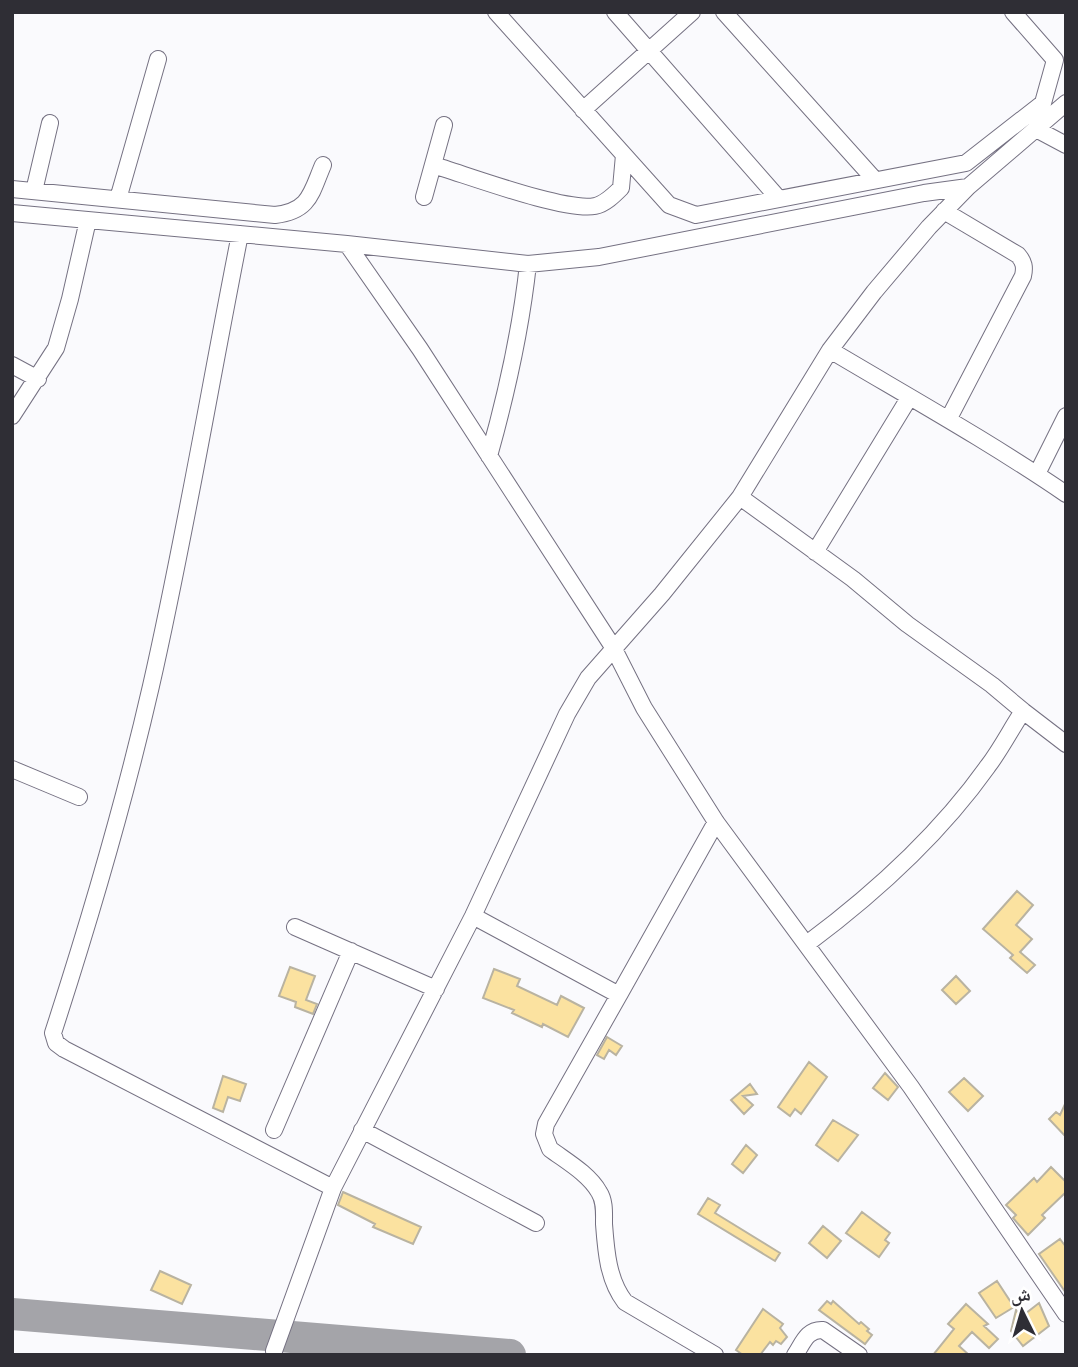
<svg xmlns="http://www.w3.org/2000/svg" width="1078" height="1367" font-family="Raleway,'Noto Naskh Arabic',sans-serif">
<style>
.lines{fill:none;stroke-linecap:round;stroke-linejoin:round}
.taxiway{stroke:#a4a4a9;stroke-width:32}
.building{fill:#fbe2a0;stroke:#b9b3a1;stroke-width:2}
.minor-casing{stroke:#757182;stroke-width:18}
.minor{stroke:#fff;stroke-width:16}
</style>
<rect width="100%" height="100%" fill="#fafafd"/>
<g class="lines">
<!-- taxiway -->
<path class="taxiway" d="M12,1314L510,1355"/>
</g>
<!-- building -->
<path class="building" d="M1017,891L1033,905L1016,925L1032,939L1020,952L1035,965L1027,973L1010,958L1013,955L983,929Z
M290,967L315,976L306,1000L317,1004L313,1014L295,1007L296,1002L279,996Z
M494,969L520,979L517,986L557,1005L561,996L584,1008L568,1037L543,1024L542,1027L512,1013L514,1010L483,998Z
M956,976L970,991L956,1004L942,990Z
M607,1037L622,1046L616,1055L609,1050L604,1059L597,1055Z
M809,1062L827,1077L801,1114L795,1109L790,1116L778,1107Z
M885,1073L898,1087L888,1100L873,1088Z
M223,1076L246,1084L240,1101L228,1097L223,1112L213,1108Z
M964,1078L983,1096L968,1111L949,1092Z
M750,1084L757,1094L743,1096L753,1105L744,1114L731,1100Z
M1066,1102V1137L1049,1119L1056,1112L1060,1115Z
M833,1120L858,1135L838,1161L816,1145Z
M746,1145L757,1155L743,1173L732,1164Z
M1051,1167L1066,1182V1192L1042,1215L1045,1218L1028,1235L1013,1218L1016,1215L1006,1205L1034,1178L1037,1182Z
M343,1192L421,1227L413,1244L373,1227L375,1224L338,1205Z
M708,1198L720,1205L715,1213L780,1253L775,1261L698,1214Z
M862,1212L890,1233L885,1240L889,1243L879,1257L846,1233Z
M823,1226L841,1241L827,1258L809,1243Z
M1060,1239L1066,1247V1293L1039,1254Z
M160,1271L191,1285L182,1304L151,1290Z
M997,1281L1014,1307L996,1318L979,1293Z
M827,1301L831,1304L833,1301L859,1324L861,1322L869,1329L867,1331L872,1335L865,1344L819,1310Z
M1039,1303L1049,1326L1023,1346L1011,1331L1016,1310L1021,1317Z
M966,1304L988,1324L984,1326L998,1339L989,1348L972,1332L959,1346L969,1355H933L954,1329L948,1324Z
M763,1309L783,1324L780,1328L787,1337L781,1344L776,1341L773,1345L770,1342L760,1355H743L736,1350Z"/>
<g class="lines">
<defs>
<path id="minor" d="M496,12L669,205L696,215L966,163L1043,103L1055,60L1013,12
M615,12L779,199
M724,12L875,180
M583,110L692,12
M1036,129L1066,145
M433,165C467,175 565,212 595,206C605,204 614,195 621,188L624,155
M12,189L275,215C310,211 311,193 323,165
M34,191L50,123
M424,197L444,125
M118,199L158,59
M944,211L1018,255C1024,262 1025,267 1023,276L949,418
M12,213L347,244L528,264L599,257L924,193L968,187L1066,103
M240,234C210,385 185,537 151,686C124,804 90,919 53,1033L56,1043L64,1049L333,1188
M347,244L420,349L613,647L644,708L716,822L911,1087L1066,1314
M830,350C909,397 990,442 1066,494
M12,365L38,379
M12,416L56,348L70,299L88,220
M489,456C507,392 521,329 528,264
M1037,474L1066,416
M740,497L853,579L907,624L992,685L1023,711C1011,729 1001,749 988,766C939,835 875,893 808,943
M815,552L909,398
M1023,711L1066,744
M12,769L79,797
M473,916L619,995L716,822
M295,927L436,989
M619,995L546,1124L544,1134L550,1149C566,1161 589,1174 599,1192C605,1201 604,1213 604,1224C606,1251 608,1280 625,1302L715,1355
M274,1130L351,951
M362,1130L536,1223
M274,1351L333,1188L473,916L567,714L588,678L662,594L740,497L830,350L874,292L929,227L968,187
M795,1355C803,1343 807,1329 823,1330L859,1355"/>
</defs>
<!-- minor casing -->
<use href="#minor" class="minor-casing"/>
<!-- minor -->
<use href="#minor" class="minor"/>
</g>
<!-- border -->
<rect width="1078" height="1367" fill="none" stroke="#2f2e35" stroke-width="28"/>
<!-- north arrow -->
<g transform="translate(1022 1311) rotate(355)" stroke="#ffffff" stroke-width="5" paint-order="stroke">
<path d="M0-5L12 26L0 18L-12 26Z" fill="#2f2e35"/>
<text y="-10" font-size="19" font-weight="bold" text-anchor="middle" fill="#2f2e35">ش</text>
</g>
</svg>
